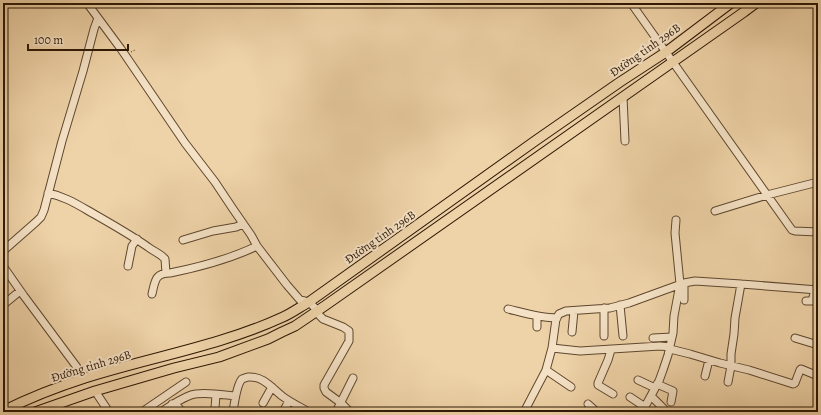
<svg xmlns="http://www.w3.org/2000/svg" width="821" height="415" font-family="Alegreya,serif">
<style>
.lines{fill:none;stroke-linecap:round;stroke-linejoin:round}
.minor-casing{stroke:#5e472e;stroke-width:9}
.major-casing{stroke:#2d1805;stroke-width:11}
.path{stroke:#2d1805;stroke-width:1;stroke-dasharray:1 2;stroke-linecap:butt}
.minor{stroke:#f5e2c6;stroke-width:7}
.major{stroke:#efd3a8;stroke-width:9}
.labels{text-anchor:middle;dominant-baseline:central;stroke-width:4;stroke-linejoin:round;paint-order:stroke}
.street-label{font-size:12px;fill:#2d1805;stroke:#f5e2c6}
</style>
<rect width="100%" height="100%" fill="#efd3a8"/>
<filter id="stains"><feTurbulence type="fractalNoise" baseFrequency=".005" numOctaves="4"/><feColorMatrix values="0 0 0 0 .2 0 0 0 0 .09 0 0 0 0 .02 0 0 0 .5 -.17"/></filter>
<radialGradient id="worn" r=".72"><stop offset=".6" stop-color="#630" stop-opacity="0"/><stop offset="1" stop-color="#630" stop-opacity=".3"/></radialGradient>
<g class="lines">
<defs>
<path id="minor" d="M87,3L121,49L185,143L215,182L233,209L251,235L257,246L287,285L300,300L309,302L315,308L316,312L323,319L343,327L349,331V341L324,385V388L326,392L341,403L350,412
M631,3L792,230L795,231L818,232
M623,97L625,141
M48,193C63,196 75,203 87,210C108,222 128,233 148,247C153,251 161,254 165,259L166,273
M715,211L767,195L818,182
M183,240L213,231L236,227L243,224
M3,251L36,222L41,217L44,210L62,141L83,71L94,29L98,18
M3,266L24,296L85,378
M128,266L132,246L137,239
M684,283V300
M152,294C155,281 155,273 170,273C200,267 230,259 257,246
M806,301H812L815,290
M3,305L20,291
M620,305L623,336
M508,309C524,313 540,318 557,318
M537,327V316
M572,332L574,311
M604,336V308
M653,338L672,337
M795,338L818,345
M552,348L580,351L660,346L670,347
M670,349L690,354L720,363L749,370L793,384L795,383L800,370L801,369L818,376
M611,350L608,360L598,383V385L613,394
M546,370L571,387
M705,376L709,360
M638,380L655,388
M728,382L731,366V354L734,334L735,318L741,284
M657,384L673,391L671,402
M95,391L109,412
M651,396L667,412
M630,397L645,407
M263,403L272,387
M172,404L178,407L182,412
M588,404L597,412
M215,408L216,395
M142,412L186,382
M161,412C170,406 180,399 191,395C202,391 224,395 235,396
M233,412C234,405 237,384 242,379C244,378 245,378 248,377C263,376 271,387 282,396C290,402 300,407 309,412
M283,412L289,401
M336,412L353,378
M524,412L546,370L552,348L556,319L559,314L566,311L610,308L629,303L684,283L695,281L741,284L818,290
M642,412L659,381L663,370L668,355L673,333L674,316L680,284L675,233L676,220"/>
<path id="major" d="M3,411C29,398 57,387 85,378C151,357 220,346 283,317C292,313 300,307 309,302L535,141L620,82L666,52L731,3
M35,412L95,391L174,368L219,357L268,339L282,332L295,326L326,305L744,12L756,3"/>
</defs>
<!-- minor casing -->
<use href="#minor" class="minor-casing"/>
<!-- major casing -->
<use href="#major" class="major-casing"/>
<!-- path -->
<path class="path" d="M131,52L135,50"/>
<!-- minor -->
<use href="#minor" class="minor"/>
<!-- major -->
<use href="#major" class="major"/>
</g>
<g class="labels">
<!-- street labels -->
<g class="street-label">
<text transform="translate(645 50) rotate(-35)">Đường tỉnh 296B</text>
<text transform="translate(380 237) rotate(-35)">Đường tỉnh 296B</text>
<text transform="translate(91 366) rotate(-17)">Đường tỉnh 296B</text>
</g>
</g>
<!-- margin -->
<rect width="821" height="415" fill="none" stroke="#efd3a8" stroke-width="16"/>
<rect x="4" y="4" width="813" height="407" fill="none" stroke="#2d1805" stroke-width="2"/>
<rect x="8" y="8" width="805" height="399" fill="none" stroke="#2d1805"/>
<!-- scale -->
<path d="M28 44v6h100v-6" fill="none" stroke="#2d1805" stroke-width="2"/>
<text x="34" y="44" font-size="12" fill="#2d1805" stroke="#f5e2c6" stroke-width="3" paint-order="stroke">100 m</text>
<rect width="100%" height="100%" filter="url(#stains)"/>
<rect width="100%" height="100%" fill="url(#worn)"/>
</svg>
